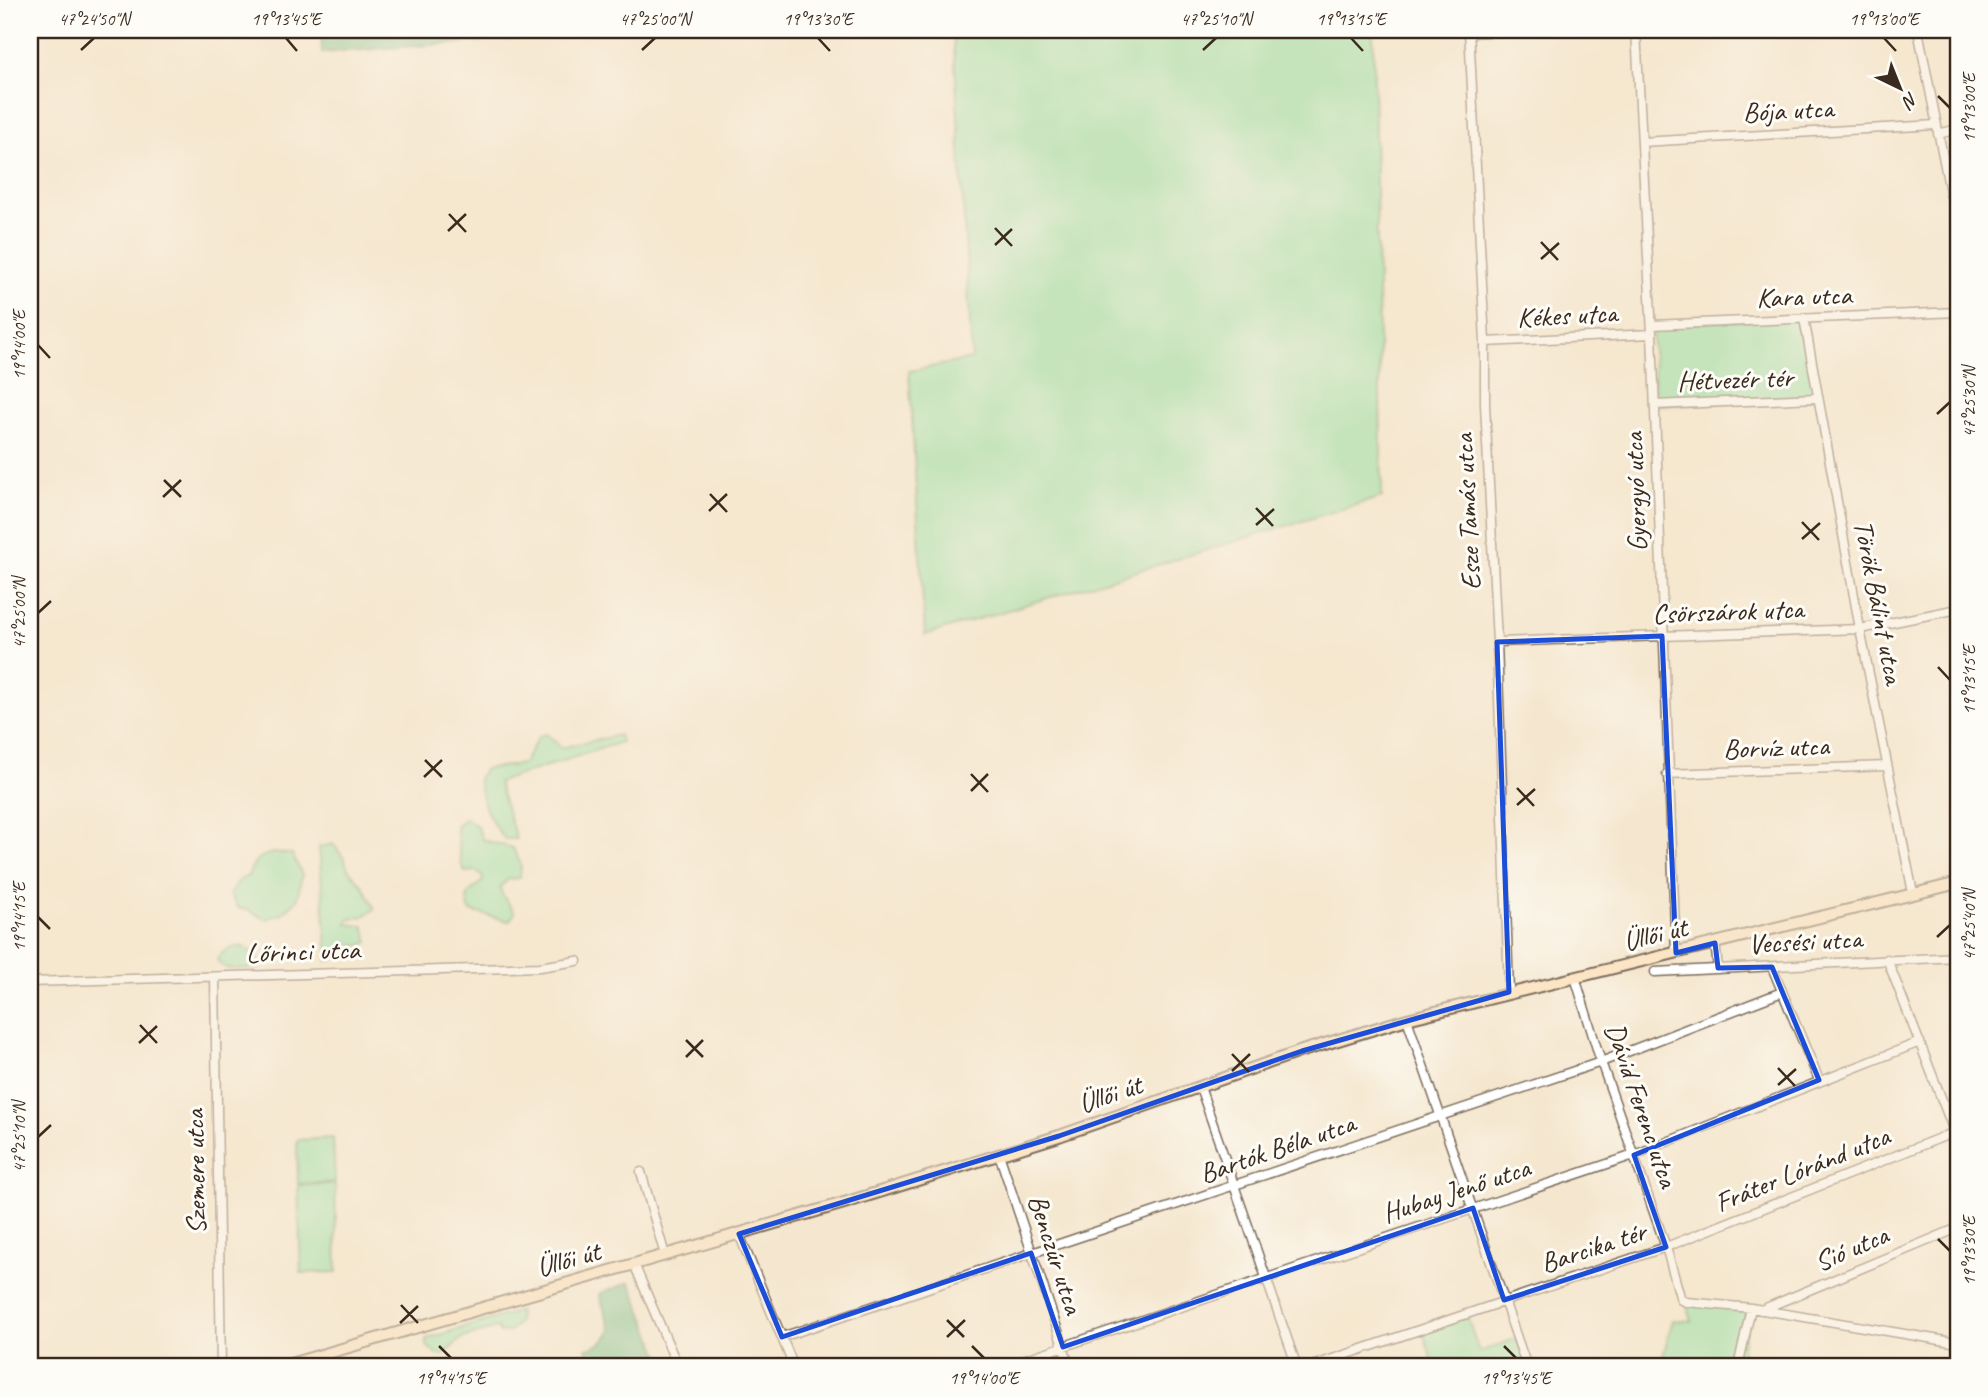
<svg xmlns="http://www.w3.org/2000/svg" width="1988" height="1397" font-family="Caveat,sans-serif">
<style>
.green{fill:#89e0a3;stroke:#628560;stroke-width:2}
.forest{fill:#6ebe89;stroke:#547454;stroke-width:2}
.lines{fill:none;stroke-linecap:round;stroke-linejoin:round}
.minor-casing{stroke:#7c6c5c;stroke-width:11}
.secondary-casing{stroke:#7c6c5c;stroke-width:14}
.minor{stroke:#fff;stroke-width:8}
.secondary{stroke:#fce5c4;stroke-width:10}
.marked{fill:none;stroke:#1d4ed8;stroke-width:5;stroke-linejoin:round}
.ticks{fill:none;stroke:#3b2a1e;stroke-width:2.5}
.labels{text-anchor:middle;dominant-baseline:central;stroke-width:6;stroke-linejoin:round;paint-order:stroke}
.street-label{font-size:28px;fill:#3b2a1e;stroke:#fdfcf7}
.neatline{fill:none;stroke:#3b2a1e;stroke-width:2.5}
.ticks-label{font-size:18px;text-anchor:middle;fill:#3b2a1e}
</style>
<rect width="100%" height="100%" fill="#fdfcf7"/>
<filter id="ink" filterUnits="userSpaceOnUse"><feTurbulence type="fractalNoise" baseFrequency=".0143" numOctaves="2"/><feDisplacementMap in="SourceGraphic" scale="14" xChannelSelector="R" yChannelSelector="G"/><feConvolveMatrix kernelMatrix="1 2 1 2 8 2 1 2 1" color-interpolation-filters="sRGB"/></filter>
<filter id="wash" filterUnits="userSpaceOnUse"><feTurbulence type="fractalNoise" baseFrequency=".00686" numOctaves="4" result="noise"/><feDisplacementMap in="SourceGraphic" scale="28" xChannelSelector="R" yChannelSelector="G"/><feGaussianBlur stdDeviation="1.57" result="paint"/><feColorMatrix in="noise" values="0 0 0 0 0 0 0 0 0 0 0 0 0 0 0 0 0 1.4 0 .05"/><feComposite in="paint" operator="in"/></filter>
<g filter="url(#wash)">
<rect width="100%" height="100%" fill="#f5e7cf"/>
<!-- green -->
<path class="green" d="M953,30H1373L1382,497L925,635L909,371L972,359Z
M1804,318L1817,398L1655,405L1652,325Z
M546,734L556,742L560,748L619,735L621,742L498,782L516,839H505C488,820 482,803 478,778L485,769L523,764L539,736Z
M465,818L477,826L483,840L513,848L521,865L520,878L509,879L500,887L502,894L515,913L509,921L470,911C463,892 470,893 483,881L482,875L475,871L465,872L461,864L456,826Z
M333,844L344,858L348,869L363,886L375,909L362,917L349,919L347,924L364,926L369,942C353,952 345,934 334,959L328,961L319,847Z
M272,853L292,854L302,875L297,900L282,914L266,919L248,910L238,908L229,894L240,880L249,875C253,861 258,857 272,853Z
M241,946L255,954L261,965L260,969H227L219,963L217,959C224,949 230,948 241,946Z
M333,1138L335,1182L298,1184L297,1140Z
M335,1184L337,1272L301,1273L298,1185Z
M1686,1302L1751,1308L1738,1367H1660L1673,1320L1692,1321Z
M519,1311L518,1323L509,1332L500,1333L497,1328L462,1338L443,1355H437L427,1346L426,1339Z
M1466,1313L1479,1352L1517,1338L1527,1367H1434L1422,1328Z"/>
<!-- forest -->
<path class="forest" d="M321,30H633L322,53Z
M630,1282L665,1367H590L586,1348C598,1346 606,1342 611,1330L599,1294Z"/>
</g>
<g filter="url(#ink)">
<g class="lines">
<defs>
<path id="minor" d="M1469,30L1485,342V404L1497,642L1509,992
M1636,30L1652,334L1676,953
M1918,30L1958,232
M1469,33L1530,30
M1938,134L1958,129
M1642,142L1936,125
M1804,318L1860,629L1913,893
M1652,325L1958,312
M1485,342L1652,334
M1655,405L1817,398
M1497,642L1860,629L1958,609
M1667,774L1887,766
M1715,943L1718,968
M1887,959L1958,1141
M1772,967L1819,1080
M1655,972L1958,957
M215,977L221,1367
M1575,977L1601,1062L1666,1247L1681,1300L1686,1302L1751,1308L1958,1343
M30,982L540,967L577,961
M1407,1019L1527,1367
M1200,1087L1297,1367
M999,1154L1070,1367
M641,1172L665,1255
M739,1234L794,1367
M634,1264L678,1367
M1761,1310L1958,1228
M782,1337L1601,1062L1782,992
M1002,1367L1634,1155L1920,1042
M1309,1367L1666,1247L1955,1132
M1738,1367L1751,1308"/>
<path id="secondary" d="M280,1367L844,1203L1059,1136L1302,1051L1407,1019L1958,883"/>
</defs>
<!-- minor casing -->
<use href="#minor" class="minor-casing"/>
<!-- secondary casing -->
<use href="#secondary" class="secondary-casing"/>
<!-- minor -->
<use href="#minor" class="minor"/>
<!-- secondary -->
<use href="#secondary" class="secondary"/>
</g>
</g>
<!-- marked area -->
<path d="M0 0H1988V1397H0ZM1662,636L1676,953L1715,943L1718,968L1772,967L1819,1080L1634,1155L1666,1247L1504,1300L1473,1208L1063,1347L1031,1253L782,1337L739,1234L1059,1136L1302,1051L1509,992L1497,642Z" fill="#f5e7cf" fill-opacity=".55" fill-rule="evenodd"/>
<path class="marked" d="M1662,636L1676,953L1715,943L1718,968L1772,967L1819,1080L1634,1155L1666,1247L1504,1300L1473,1208L1063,1347L1031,1253L782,1337L739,1234L1059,1136L1302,1051L1509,992L1497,642Z"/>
<!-- ticks -->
<path class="ticks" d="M286,38L297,51M818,38L830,51M1351,38L1363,51M1884,38L1896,51M81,50L94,38M642,50L655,38M1203,50L1216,38M1938,96L1950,108M449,214L466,232M995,228L1012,246M448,231L466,214M1541,242L1558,260M995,245L1012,229M1541,259L1559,243M38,345L50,358M1937,414L1950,402M164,480L181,497M710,494L727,512M163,497L181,480M1256,508L1273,526M709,511L727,494M1802,522L1819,540M1256,525L1274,509M1802,539L1820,523M38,613L51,601M1938,667L1950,680M425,760L442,777M971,774L988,792M424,777L442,760M1517,788L1534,806M971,791L988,774M1517,805L1535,789M38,917L50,929M1937,937L1950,925M140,1025L157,1043M686,1040L703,1057M139,1043L157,1026M1232,1054L1249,1072M686,1057L703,1040M1778,1068L1795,1086M1232,1071L1250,1054M1778,1085L1796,1069M38,1137L51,1125M1938,1239L1950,1251M401,1305L418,1323M947,1320L964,1337M400,1323L418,1306M947,1337L965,1320M439,1346L451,1358M972,1346L984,1358M1504,1346L1516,1358"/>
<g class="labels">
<!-- street labels -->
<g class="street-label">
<text transform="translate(1788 110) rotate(-3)">Bója utca</text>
<text transform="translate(1804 296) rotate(-2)">Kara utca</text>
<text transform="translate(1567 315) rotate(-3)">Kékes utca</text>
<text transform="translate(1735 379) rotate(-2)">Hétvezér tér</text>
<text transform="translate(1635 492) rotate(-92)">Gyergyó utca</text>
<text transform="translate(1467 512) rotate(-93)">Esze Tamás utca</text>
<text transform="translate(1879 602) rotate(79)">Török Bálint utca</text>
<text transform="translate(1728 611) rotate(-2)">Csörszárok utca</text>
<text transform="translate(1776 747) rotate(-2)">Borvíz utca</text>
<text transform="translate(1655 934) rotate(-14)">Üllői út</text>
<text transform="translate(1805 941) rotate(-3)">Vecsési utca</text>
<text transform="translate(303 951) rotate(-2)">Lőrinci utca</text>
<text transform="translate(1110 1094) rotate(-19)">Üllői út</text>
<text transform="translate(1642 1105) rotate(71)">Dávid Ferenc utca</text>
<text transform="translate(1277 1148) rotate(-19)">Bartók Béla utca</text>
<text transform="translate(1802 1169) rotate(-22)">Fráter Lóránd utca</text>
<text transform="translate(195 1172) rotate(-91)">Szemere utca</text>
<text transform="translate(1456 1190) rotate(-18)">Hubay Jenő utca</text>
<text transform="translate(1593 1247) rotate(-18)">Barcika tér</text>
<text transform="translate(1851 1248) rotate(-23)">Sió utca</text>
<text transform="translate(1056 1254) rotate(72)">Benczúr utca</text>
<text transform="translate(568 1259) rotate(-16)">Üllői út</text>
</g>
</g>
<!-- margin -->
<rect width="1988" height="1397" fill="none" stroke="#fdfcf7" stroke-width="77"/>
<!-- north arrow -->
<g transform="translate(1900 88) rotate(137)" stroke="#fdfcf7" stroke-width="5" paint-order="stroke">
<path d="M0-5L12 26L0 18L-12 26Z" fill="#3b2a1e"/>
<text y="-10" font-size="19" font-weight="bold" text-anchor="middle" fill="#3b2a1e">N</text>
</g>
<rect x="38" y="38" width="1912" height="1320" class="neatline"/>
<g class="ticks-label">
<text x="94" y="25">47°24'50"N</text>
<text x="286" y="25">19°13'45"E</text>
<text x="655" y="25">47°25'00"N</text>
<text x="818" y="25">19°13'30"E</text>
<text x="1216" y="25">47°25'10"N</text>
<text x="1351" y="25">19°13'15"E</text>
<text x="1884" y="25">19°13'00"E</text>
<text transform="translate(1969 108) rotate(-90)" y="6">19°13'00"E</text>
<text transform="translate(19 345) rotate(-90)" y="6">19°14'00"E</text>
<text transform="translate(1969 402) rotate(-90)" y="6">47°25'30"N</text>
<text transform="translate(19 613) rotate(-90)" y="6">47°25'00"N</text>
<text transform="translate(1969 680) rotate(-90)" y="6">19°13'15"E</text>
<text transform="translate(19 917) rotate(-90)" y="6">19°14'15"E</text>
<text transform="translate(1969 925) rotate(-90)" y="6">47°25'40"N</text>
<text transform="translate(19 1137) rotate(-90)" y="6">47°25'10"N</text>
<text transform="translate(1969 1251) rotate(-90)" y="6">19°13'30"E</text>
<text x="451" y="1384">19°14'15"E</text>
<text x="984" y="1384">19°14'00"E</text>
<text x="1516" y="1384">19°13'45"E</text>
</g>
</svg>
